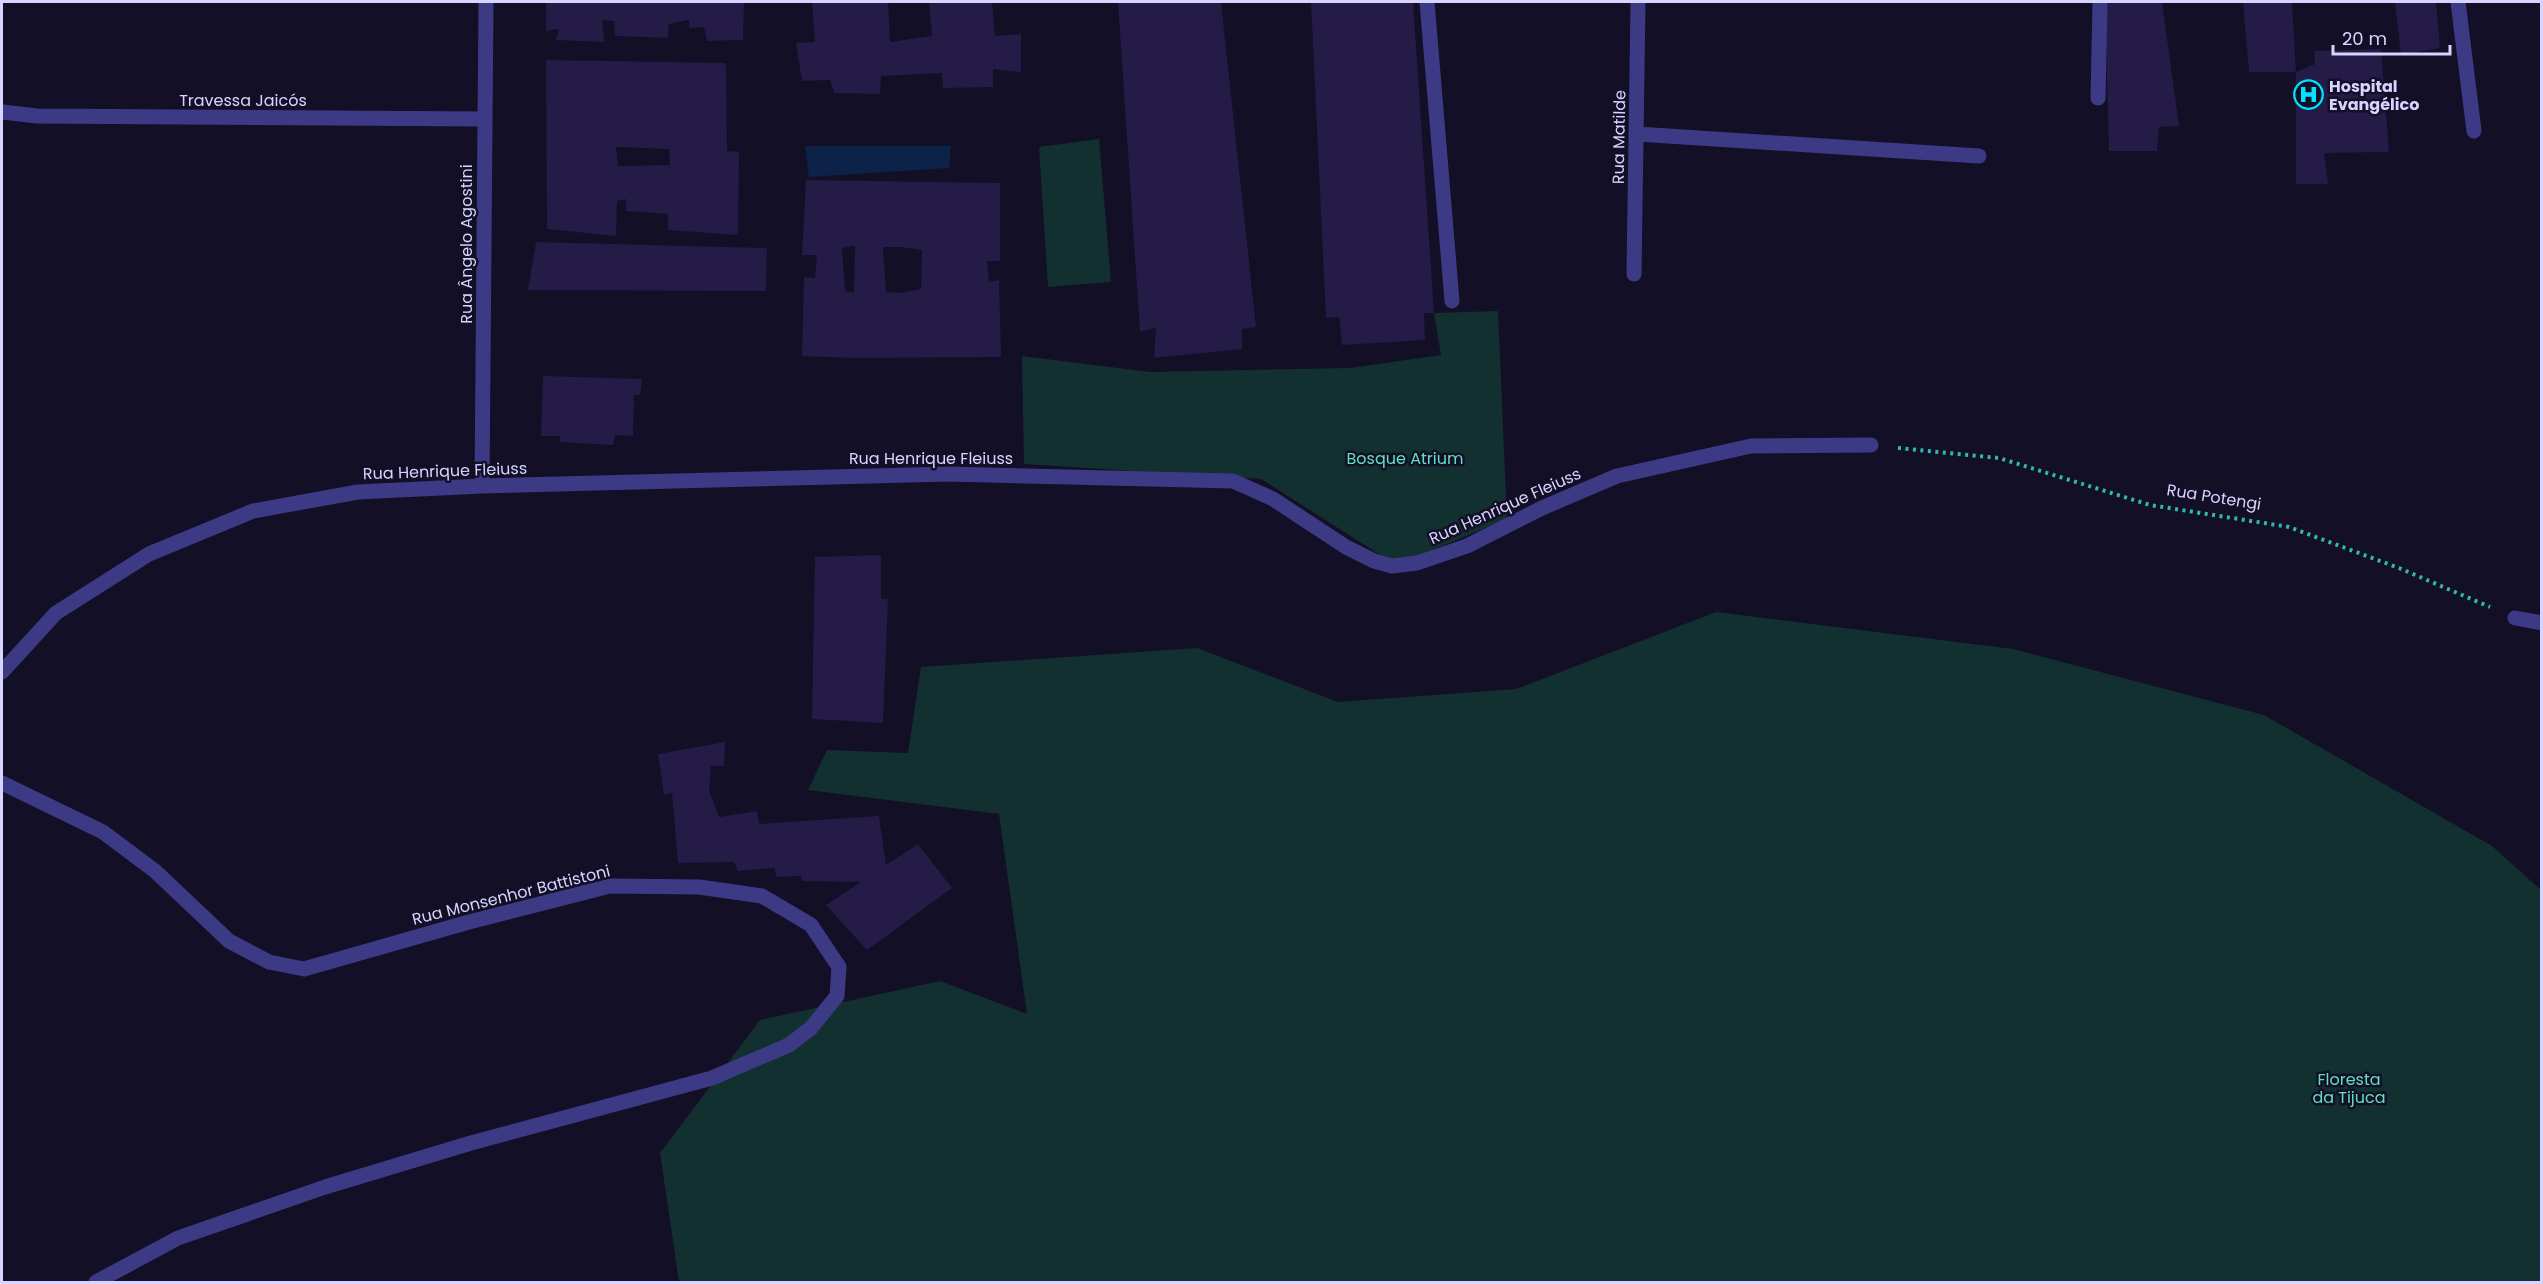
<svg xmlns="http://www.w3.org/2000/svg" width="2543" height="1284" font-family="Poppins,sans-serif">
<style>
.green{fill:#12302f}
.water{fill:#0c2248}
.building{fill:#241b47;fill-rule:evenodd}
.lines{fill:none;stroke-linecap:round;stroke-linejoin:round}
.path{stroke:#2fb8b0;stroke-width:4;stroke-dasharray:3 4.5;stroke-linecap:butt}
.lane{stroke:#3d3a85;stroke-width:15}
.street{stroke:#3d3a85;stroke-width:15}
.labels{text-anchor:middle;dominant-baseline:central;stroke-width:5;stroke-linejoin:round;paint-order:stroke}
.poi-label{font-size:16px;font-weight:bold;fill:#d9d4ff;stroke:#130f26;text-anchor:start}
.street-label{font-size:16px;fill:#d9d4ff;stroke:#130f26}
.park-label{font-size:16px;fill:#5fe0c0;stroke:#130f26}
</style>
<rect width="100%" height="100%" fill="#130f26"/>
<!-- green -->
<path class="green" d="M1099,139L1111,282L1048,287L1039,147Z
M1498,311L1507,519L1396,565L1261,479L1024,464L1022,356L1150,372L1350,368L1441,355L1434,313Z
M1716,612L2013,649L2264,715L2492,846L2541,890V1282H679L660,1153L760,1020L940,981L1027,1014L999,814L808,790L827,750L908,753L921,667L1197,648L1338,702L1516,689Z"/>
<!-- water -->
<path class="water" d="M805,146H951L949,168L809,177Z"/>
<!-- building -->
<path class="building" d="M546,2H744L743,40L707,41L704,27L689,28V20L669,24L668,38L615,36L614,21L602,20L604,42L556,40L559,29L546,31Z
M812,2H888L890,42L932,36L929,2H992L995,36L1021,34V72L993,69V87L943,88L942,73L881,76L880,94L834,93L830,80L802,81L796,43L815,42Z
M1118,2H1221L1256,327L1242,329V349L1154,358L1156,328L1140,332Z
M1311,2H1413L1434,313H1424L1425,340L1342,345L1339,317L1326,318Z
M2162,2L2179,126L2159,127L2157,151H2109L2105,3Z
M2243,2H2292L2296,72L2315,64L2314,51L2381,49L2389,152L2324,153L2328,184H2296V72H2249Z
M2395,2H2436L2440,48L2401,55Z
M546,60L726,63L727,151L739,152L738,235L668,230V214L626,211V199L617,201L616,236L547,229ZM616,147L669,149L670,165L618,166Z
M806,180L1000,183V261H987L989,282L999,280L1001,357L853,358L802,356L804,277L815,278L817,255H802ZM855,246L854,293L845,291L842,248ZM883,247H902L922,250L921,289L901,293L886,292Z
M536,242L767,248L766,291L528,290Z
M543,376L642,379L640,395H634L633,436L615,435L613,445L559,442L560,436H541Z
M881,555V599H888L883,723L812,719L815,557Z
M725,742L724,766H711L709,791L719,817L757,811L759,824L879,816L886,865L918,844L952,888L867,950L826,905L861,882L802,881L801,876L777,877L774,868L738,871L734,862L678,863L672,793L664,795L658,754Z"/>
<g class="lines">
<!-- path -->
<path class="path" d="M1898,448L1999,458L2150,505L2289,527L2399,568L2490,607"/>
<!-- lane -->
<path class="lane" d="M2458,2L2474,131
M2098,98L2100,2
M1637,134L1979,156"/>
<!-- street -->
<path class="street" d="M1427,2L1452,301
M2,112L37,116L485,119
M1634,274L1638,2
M482,486L486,2
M2515,618L2542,623
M2,672L56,613L149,554L253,511L358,492L482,486L948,474L1233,481L1273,499L1346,547L1374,561L1392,566L1417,563L1467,546L1542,508L1617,476L1751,446L1871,445
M2,783L103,832L155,871L229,941L269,962L304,969L469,922L610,886L699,887L762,896L811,925L839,967L837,996L811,1028L789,1045L712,1078L471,1143L325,1187L178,1238L96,1282"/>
</g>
<!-- icons -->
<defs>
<symbol id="hospital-ring" viewBox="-11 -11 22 22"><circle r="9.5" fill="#130f26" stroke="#00e5ff" stroke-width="1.5"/><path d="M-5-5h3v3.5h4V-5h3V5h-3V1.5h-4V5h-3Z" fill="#00e5ff"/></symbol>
</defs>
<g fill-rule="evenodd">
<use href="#hospital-ring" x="2292" y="78" width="33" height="33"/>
</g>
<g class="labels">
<!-- poi labels -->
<g class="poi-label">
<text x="2329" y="86">Hospital<tspan x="2329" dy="18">Evangélico</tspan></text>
</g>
<!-- street labels -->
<g class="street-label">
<text x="243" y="100">Travessa Jaicós</text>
<text transform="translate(1619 137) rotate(-89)">Rua Matilde</text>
<text transform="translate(466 244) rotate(-90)">Rua Ângelo Agostini</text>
<text x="931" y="458">Rua Henrique Fleiuss</text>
<text transform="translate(445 471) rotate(-2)">Rua Henrique Fleiuss</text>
<text transform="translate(2214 497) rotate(9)">Rua Potengi</text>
<text transform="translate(1505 506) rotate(-24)">Rua Henrique Fleiuss</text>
<text transform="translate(511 895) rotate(-14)">Rua Monsenhor Battistoni</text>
</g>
<!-- park labels -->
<g class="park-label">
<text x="1405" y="458">Bosque Atrium</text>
<text x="2349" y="1079">Floresta<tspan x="2349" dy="18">da Tijuca</tspan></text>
</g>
</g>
<!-- border -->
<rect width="2543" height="1284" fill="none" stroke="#d9d4ff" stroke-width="6"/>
<!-- scale -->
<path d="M2333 45v9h117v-9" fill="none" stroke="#d9d4ff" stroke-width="3"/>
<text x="2342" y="45" font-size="18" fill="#d9d4ff" stroke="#130f26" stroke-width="4.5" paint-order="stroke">20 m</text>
</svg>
